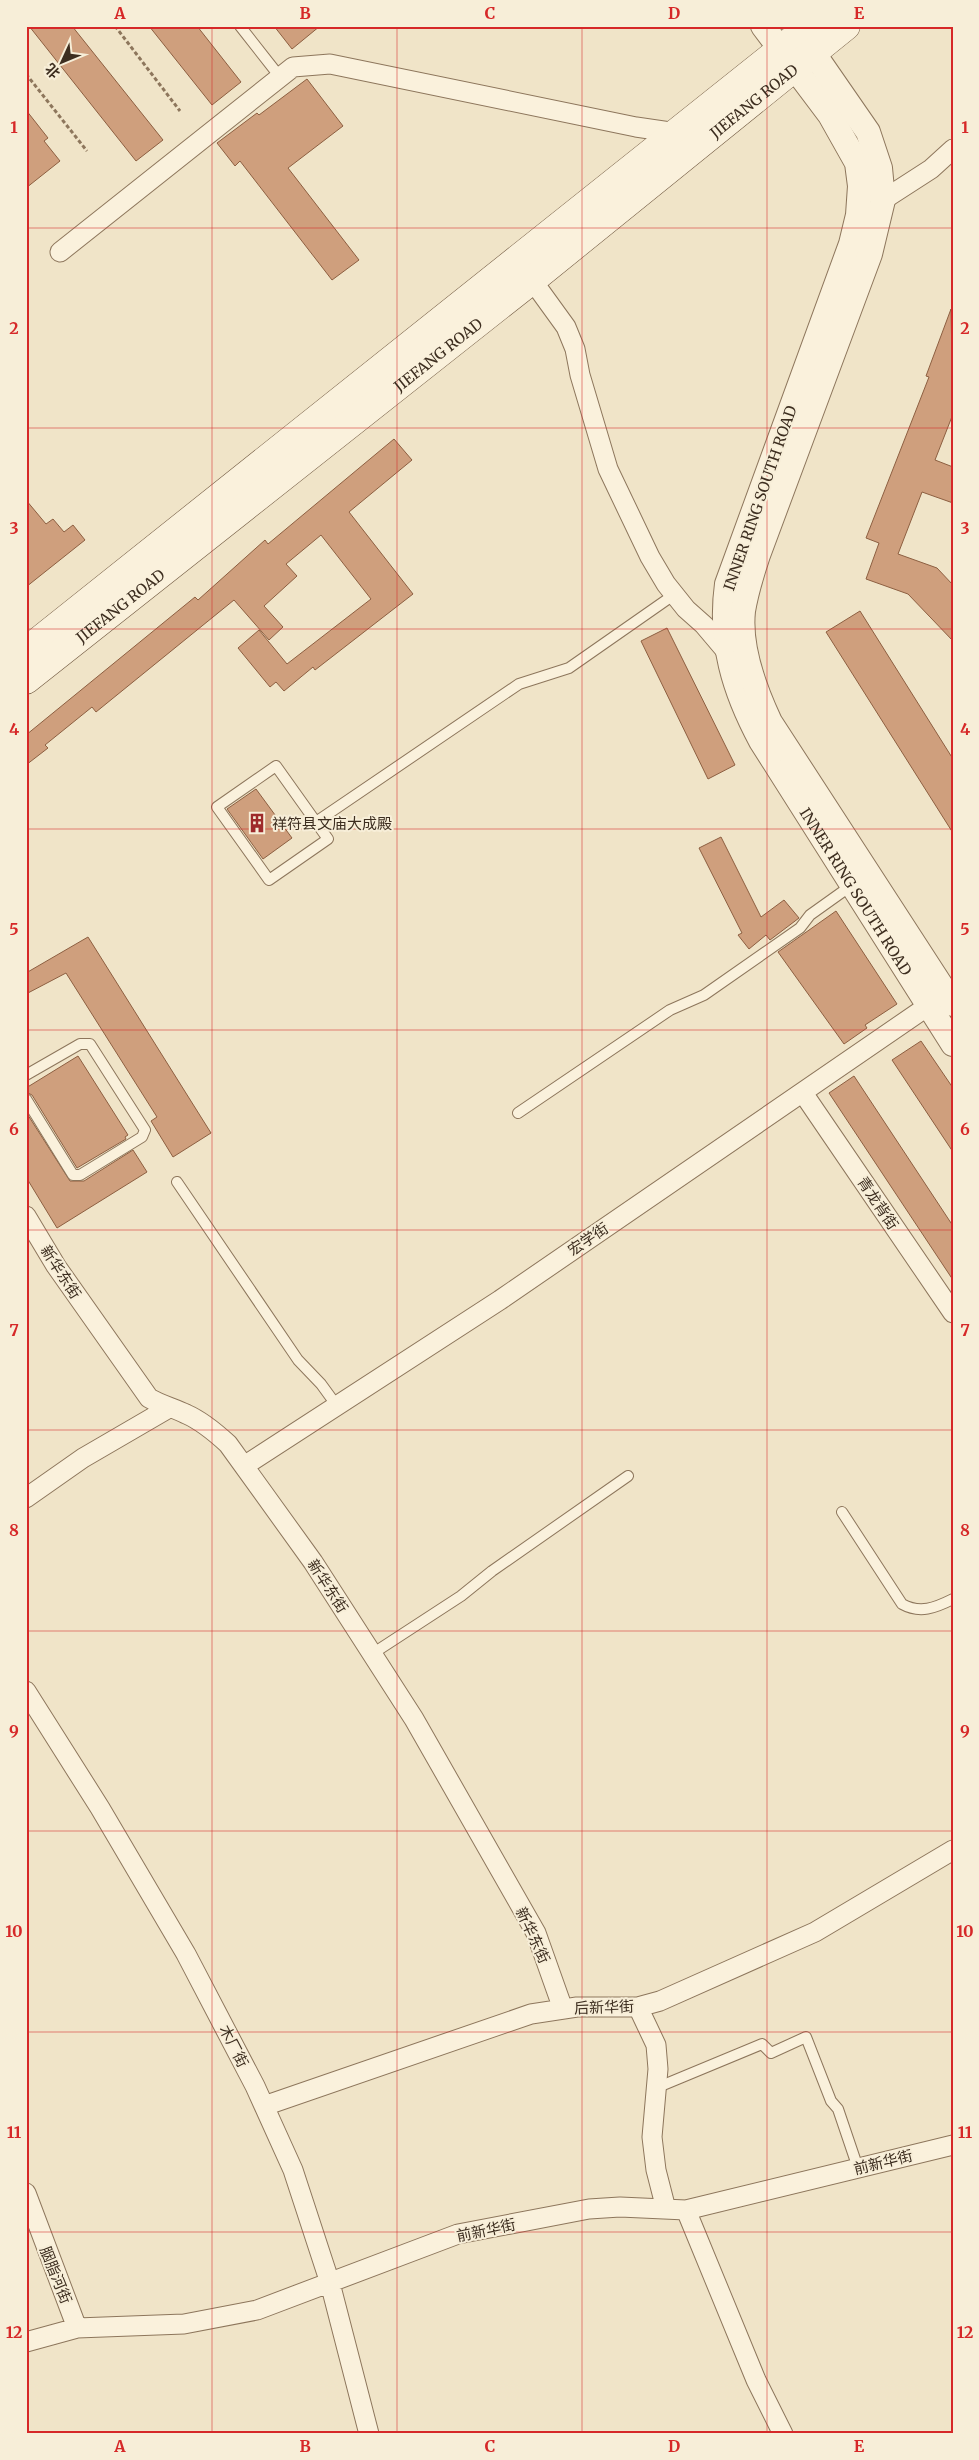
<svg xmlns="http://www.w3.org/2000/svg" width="979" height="2460" font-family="Merriweather,'Noto Sans SC',serif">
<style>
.building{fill:#cf9f7d;stroke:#8d5f41}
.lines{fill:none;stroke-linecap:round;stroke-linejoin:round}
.service-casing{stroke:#8d765c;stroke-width:12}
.minor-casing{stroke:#8d765c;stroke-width:21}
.tertiary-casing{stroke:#8d765c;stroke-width:26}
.secondary-casing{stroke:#6f573f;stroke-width:29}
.path{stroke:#8d765c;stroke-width:3;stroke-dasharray:4 2.5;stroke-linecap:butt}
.service{stroke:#faf1dc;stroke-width:10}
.minor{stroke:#faf1dc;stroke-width:19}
.tertiary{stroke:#faf1dc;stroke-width:24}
.secondary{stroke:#faf1dc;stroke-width:28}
.grid{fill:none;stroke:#d62828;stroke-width:1;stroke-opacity:0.55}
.labels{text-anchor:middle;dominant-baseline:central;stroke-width:4;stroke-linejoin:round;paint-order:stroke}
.street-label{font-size:15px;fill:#3d2e20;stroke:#f7eed8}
.poi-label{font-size:15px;fill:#3d2e20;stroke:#f7eed8;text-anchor:start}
.neatline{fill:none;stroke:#d62828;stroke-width:2}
.grid-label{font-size:16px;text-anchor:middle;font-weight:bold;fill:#d62828}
</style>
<rect width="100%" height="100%" fill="#f0e4c8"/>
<!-- building -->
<path class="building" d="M29,26H72L163,140L136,161Z
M149,26H197L241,82L212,105Z
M274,26H320L292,49Z
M307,79L343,126L288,168L359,260L332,280L240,161L235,166L217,143L257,113L259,115Z
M26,110L48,138L44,141L60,161L26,188Z
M951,309L953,414L935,460L953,467V503L922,492L898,554L937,568L953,585V641L908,594L866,579L879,543L866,538L929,377L926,376Z
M394,439L412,460L349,512L413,594L315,670L313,667L284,691L276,682L270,687L238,648L259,630L287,664L371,599L321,535L286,564L297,576L264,606L283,627L269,640L234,600L96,712L92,707L45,745L48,748L26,765V735L195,597L198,600L265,540L268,544Z
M26,500L46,524L53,519L64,532L73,525L85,540L26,587Z
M860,611L953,759V833L826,632Z
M667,628L735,765L708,779L641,641Z
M256,789L292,838L263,859L227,809Z
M721,837L761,917L784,900L799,918L770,940L766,935L749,949L738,935L742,933L699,848Z
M836,911L897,1004L865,1025L867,1028L844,1044L778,952Z
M88,937L211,1133L173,1157L151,1121L157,1117L66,973L26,994V973Z
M921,1041L953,1088V1152L892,1060Z
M78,1056L128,1135L125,1137L126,1139L77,1168L32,1095L26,1092V1088Z
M854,1076L953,1226V1280L829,1093Z
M26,1112L70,1181H84L133,1150L147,1172L57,1228L26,1177Z"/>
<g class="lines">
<defs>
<path id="service" d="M240,26L280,77
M276,766L328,839L269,880L217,807Z
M316,822L519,684L569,668L675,594
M26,1075L80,1044H90L145,1130L142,1137L80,1175H73L26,1099
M518,1113L670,1010L704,995L800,928L810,915L852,885
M177,1182L298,1360L321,1384L337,1406
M842,1512L902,1604C920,1614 935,1608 953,1599
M372,1654L461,1596L492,1571L628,1476
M656,2088L762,2044L771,2053L806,2037L831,2101L838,2109L858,2168"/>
<path id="minor" d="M883,200L931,169L953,149
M60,252L293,67L330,64L636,127L677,133
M532,280L566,327L575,349L580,375L608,469L650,557L666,584L686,609L704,625L726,651
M803,1093L953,1313
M26,1216L56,1266L149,1398C161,1405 174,1408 186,1414C202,1421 215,1432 228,1444L313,1562L414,1719L536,1933L563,2009
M244,1466L500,1300L928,1006
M26,1498L83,1458L169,1408
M26,1691L100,1808L186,1954L255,2086L293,2170L330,2283L369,2434
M638,2007L656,2045L658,2069L652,2137L656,2170L666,2209
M264,2106L531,2014L577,2007H638L660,2001L815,1932L953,1850
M26,2193L77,2328
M686,2210L756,2380L783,2434
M26,2342L77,2328L184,2324L257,2310L458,2234L589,2209L620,2207L686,2210L953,2145"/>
<g id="tertiary">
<path id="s1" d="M763,26L830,115L857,163L860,186L858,215L851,244L727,584C719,642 734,691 761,741L953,1044"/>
<path d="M803,38L868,132L880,168L883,200L870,254L758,555C752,573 746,592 743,611C739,648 755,690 770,722L953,1004"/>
</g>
<g id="secondary">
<path d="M26,651L810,26"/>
<path id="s2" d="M26,680L532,280L846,26"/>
</g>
</defs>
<!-- service casing -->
<use href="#service" class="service-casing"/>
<!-- minor casing -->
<use href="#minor" class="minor-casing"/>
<!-- tertiary casing -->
<use href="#tertiary" class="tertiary-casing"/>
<!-- secondary casing -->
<use href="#secondary" class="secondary-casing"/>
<!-- path -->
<path class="path" d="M115,26L180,111
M26,74L87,151"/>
<!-- service -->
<use href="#service" class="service"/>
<!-- minor -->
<use href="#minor" class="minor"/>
<!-- tertiary -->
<use href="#tertiary" class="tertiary"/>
<!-- secondary -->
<use href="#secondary" class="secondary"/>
</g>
<!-- grid -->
<path class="grid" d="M212,26V2434M397,26V2434M582,26V2434M767,26V2434M26,228H953M26,428H953M26,629H953M26,829H953M26,1030H953M26,1230H953M26,1430H953M26,1631H953M26,1831H953M26,2032H953M26,2232H953"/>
<!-- icons -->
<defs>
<symbol id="building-bare" viewBox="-9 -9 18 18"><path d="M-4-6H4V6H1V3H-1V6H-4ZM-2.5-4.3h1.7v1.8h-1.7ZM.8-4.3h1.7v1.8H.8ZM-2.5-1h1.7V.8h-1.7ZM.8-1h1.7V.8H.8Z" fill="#9e2a2b" stroke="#f7eed8" stroke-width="2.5" paint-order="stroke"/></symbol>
</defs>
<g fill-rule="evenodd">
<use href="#building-bare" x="243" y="809" width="28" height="28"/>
</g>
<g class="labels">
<!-- street labels -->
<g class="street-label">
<text stroke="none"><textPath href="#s2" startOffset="930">JIEFANG ROAD</textPath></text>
<text stroke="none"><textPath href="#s2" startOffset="525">JIEFANG ROAD</textPath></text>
<text transform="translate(760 498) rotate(-71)">INNER RING SOUTH ROAD</text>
<text stroke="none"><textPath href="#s2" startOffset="120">JIEFANG ROAD</textPath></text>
<text stroke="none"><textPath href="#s1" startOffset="952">INNER RING SOUTH ROAD</textPath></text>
<text transform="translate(878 1203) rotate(56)">青龙背街</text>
<text transform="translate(588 1239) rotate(-34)">宏学街</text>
<text transform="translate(61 1272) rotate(57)">新华东街</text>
<text transform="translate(328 1586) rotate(57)">新华东街</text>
<text transform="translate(533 1935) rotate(65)">新华东街</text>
<text transform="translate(604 2007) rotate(-2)">后新华街</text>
<text transform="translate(234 2046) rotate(63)">木厂街</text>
<text transform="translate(883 2162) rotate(-14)">前新华街</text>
<text transform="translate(486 2230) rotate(-12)">前新华街</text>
<text transform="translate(56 2275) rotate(68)">胭脂河街</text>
</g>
<!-- poi labels -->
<g class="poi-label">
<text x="272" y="823">祥符县文庙大成殿</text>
</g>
</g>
<!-- border -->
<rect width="979" height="2460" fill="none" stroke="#f7eed8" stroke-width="55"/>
<!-- north arrow -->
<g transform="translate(62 62) rotate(226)" stroke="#f7eed8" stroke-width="4" paint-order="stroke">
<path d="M0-4L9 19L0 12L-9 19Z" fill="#3d2e20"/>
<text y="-8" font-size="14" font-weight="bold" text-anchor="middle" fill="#3d2e20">北</text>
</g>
<rect x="28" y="28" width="924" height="2404" class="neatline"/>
<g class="grid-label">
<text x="120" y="19">A</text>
<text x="305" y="19">B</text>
<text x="490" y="19">C</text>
<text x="674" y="19">D</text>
<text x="859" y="19">E</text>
<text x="14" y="133">1</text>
<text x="965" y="133">1</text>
<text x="14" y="334">2</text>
<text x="965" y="334">2</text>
<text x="14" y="534">3</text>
<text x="965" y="534">3</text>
<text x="14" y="735">4</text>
<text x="965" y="735">4</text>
<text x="14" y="935">5</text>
<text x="965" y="935">5</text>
<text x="14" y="1135">6</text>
<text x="965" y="1135">6</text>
<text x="14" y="1336">7</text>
<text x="965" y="1336">7</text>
<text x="14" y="1536">8</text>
<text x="965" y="1536">8</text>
<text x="14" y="1737">9</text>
<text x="965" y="1737">9</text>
<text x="14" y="1937">10</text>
<text x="965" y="1937">10</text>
<text x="14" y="2138">11</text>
<text x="965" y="2138">11</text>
<text x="14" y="2338">12</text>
<text x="965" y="2338">12</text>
<text x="120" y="2452">A</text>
<text x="305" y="2452">B</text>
<text x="490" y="2452">C</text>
<text x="674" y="2452">D</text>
<text x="859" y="2452">E</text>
</g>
</svg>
